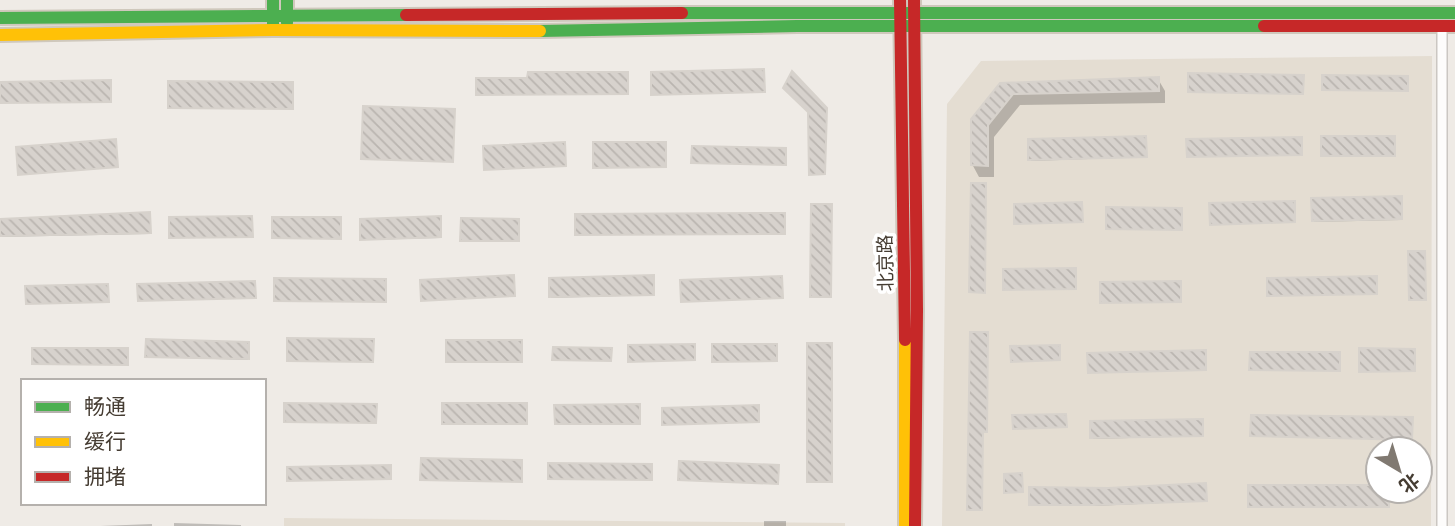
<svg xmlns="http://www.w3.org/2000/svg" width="1455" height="526" font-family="'Asap Condensed','Noto Sans SC',sans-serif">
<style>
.residential{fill:#e4ddd2;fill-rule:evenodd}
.shadow{fill:#0003}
.building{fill:url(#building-back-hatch);stroke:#d7d2cc;stroke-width:2}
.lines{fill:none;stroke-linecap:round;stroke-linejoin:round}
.street-casing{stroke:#cbc7c2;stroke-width:12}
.fast-casing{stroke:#cfc8bc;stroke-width:16}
.slow-casing{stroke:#cfc8bc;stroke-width:16}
.jam-casing{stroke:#cfc8bc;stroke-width:16}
.street{stroke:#fdfcfb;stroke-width:9}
.fast{stroke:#4caf50;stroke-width:12}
.slow{stroke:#ffc107;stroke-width:12}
.jam{stroke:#c62828;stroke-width:12}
.labels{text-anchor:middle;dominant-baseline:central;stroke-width:7;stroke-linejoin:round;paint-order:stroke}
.street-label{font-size:19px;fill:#453c32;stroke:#fff}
</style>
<defs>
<pattern id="building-back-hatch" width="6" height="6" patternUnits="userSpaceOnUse" patternTransform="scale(1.75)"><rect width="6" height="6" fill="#d7d2cd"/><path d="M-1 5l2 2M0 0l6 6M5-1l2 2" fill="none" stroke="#bab5b0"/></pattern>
</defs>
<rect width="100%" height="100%" fill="#efebe6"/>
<!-- residential -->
<path class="residential" d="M1432,56L1431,526H942L947,104L981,61ZM1378,449H1420V491H1378Z
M284,518L845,523V526H284Z"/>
<!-- shadow -->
<path class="shadow" d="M1190,75L1303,77V94L1190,92Z
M1158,79L1165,91V103L1020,105L994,137V177H979L972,164L1001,85Z
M1145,138L1146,157L1031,161L1030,141Z
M1301,139V155L1189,157L1188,141Z
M1401,198V220L1314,222L1313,200Z
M1294,202V222L1212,225Z
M1108,209L1181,210V230H1108Z
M149,214L150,234L0,237V220Z
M785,215V234L577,235V216Z
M274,219H340V239H274Z
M440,219L441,238L362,240V220Z
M653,278L654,295L551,298L550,280Z
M289,340L373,341V362L289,361Z
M147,341L248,344V360L147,357Z
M1251,353L1339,354V371H1251Z
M1202,421L1203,436L1093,439L1092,422Z
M1108,490L1206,501L1094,506L1031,505Z
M764,521H786V526H764Z
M174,523L241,525V526H174Z
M152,524V526H100Z"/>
<!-- building -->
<path class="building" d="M764,69L765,92L651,95V72Z
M792,71L827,108L825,174L809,175L808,112L783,88Z
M528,72H628V94L476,95V78H527Z
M1188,73L1304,75L1303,94L1188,92Z
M1322,75L1408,76V91L1322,90Z
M1159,77V91L1013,94L988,125V166L971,165V119L1000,83Z
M111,80V102L0,103V82Z
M168,81L293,82V109L168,108Z
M363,106L455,109L453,162L361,159Z
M1146,136L1147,157L1028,160V139Z
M1321,136H1395V156H1321Z
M1302,137V155L1187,157L1186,139Z
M116,139L118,167L18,175L16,147Z
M565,142L566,166L484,170L483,146Z
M593,142H666V167L593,168Z
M692,146L786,148V165L691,163Z
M971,183H986L985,293L969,292Z
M1402,196V219L1312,221L1311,198Z
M1295,201V222L1210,225L1209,203Z
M1082,202L1083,222L1014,224V204Z
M811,204H832L831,297H810Z
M1106,207L1182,208V230L1106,229Z
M150,212L151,233L0,236V219Z
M785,213V234L575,235V214Z
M252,216L253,237L169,238V217Z
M441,216V237L360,240V219Z
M272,217H341V239L272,238Z
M461,218L519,219V241H460Z
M1408,251H1425L1426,300H1409Z
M1076,268V289L1003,290V269Z
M514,275L515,296L421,301L420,280Z
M654,275V295L549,297V278Z
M782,276L783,298L681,302L680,280Z
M1377,276V294L1267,296V278Z
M274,278L386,279V302L274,301Z
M255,281L256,298L138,301L137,284Z
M1181,281V302L1100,303V282Z
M108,284L109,302L26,304L25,286Z
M970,332H988L987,432H983L982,510H967Z
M287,338L374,339L373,362L287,361Z
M146,339L249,342V359L145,357Z
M446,340H522V362H446Z
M807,343H832V482H807Z
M695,344V360L628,362V345Z
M712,344H777V361L712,362Z
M1060,345V360L1011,362L1010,346Z
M553,347L612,348L611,361L552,360Z
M32,348H128V365L32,364Z
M1359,348L1415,349V371L1359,372Z
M1206,350V370L1088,373L1087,353Z
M1250,352H1340V371L1249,370Z
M284,403L377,404L376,423L284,422Z
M442,403H527V424H442Z
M640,404V424H555L554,405Z
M759,405V422L662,425V408Z
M1066,414L1067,427L1013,429L1012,415Z
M1251,415L1413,417L1412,440L1250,436Z
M1203,419V436L1090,438V421Z
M421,458L522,460V482L420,480Z
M679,461L779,465L778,484L678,480Z
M548,463L652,464V480L548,479Z
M391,465V479L287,481V467Z
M1022,473L1023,492L1004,493V474Z
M1206,483L1207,501L1093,505H1029V487L1108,488Z
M1248,485H1378V491H1389V507H1248Z"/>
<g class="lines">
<defs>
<path id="street" d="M1442,526V26"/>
<path id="fast" d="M273,0V24
M287,0V23
M682,13H1455
M0,18L406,15
M540,31L797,26H1264"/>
<path id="slow" d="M0,35L273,30L540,31
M905,340V526"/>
<path id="jam" d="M900,0L905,340
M914,0L917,310L915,526
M406,15L682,13
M1264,26H1455"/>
</defs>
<!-- street casing -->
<use href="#street" class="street-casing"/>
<!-- fast casing -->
<use href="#fast" class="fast-casing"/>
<!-- slow casing -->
<use href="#slow" class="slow-casing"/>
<!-- jam casing -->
<use href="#jam" class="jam-casing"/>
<!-- street -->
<use href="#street" class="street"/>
<!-- fast -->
<use href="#fast" class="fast"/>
<!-- slow -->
<use href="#slow" class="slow"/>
<!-- jam -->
<use href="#jam" class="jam"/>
</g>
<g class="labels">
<!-- street labels -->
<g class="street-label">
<text transform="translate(885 263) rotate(-91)">北京路</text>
</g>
</g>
<!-- legend -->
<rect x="21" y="379" width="245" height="126" fill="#ffffff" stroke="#b5b1ad" stroke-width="2"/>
<rect x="35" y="402" width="35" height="10" fill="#4caf50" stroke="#b5b1ad" stroke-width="2"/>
<text x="84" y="414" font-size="21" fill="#453c32">畅通</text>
<rect x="35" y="437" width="35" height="10" fill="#ffc107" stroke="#b5b1ad" stroke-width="2"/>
<text x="84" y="449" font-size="21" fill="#453c32">缓行</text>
<rect x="35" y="472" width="35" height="10" fill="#c62828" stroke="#b5b1ad" stroke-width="2"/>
<text x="84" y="484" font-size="21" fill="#453c32">拥堵</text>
<!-- north arrow -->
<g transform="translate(1399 470) rotate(142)"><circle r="33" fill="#ffffff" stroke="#b5b1ad" stroke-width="2"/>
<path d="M0-5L12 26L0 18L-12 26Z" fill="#807971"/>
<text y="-10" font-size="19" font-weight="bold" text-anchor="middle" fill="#453c32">北</text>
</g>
</svg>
